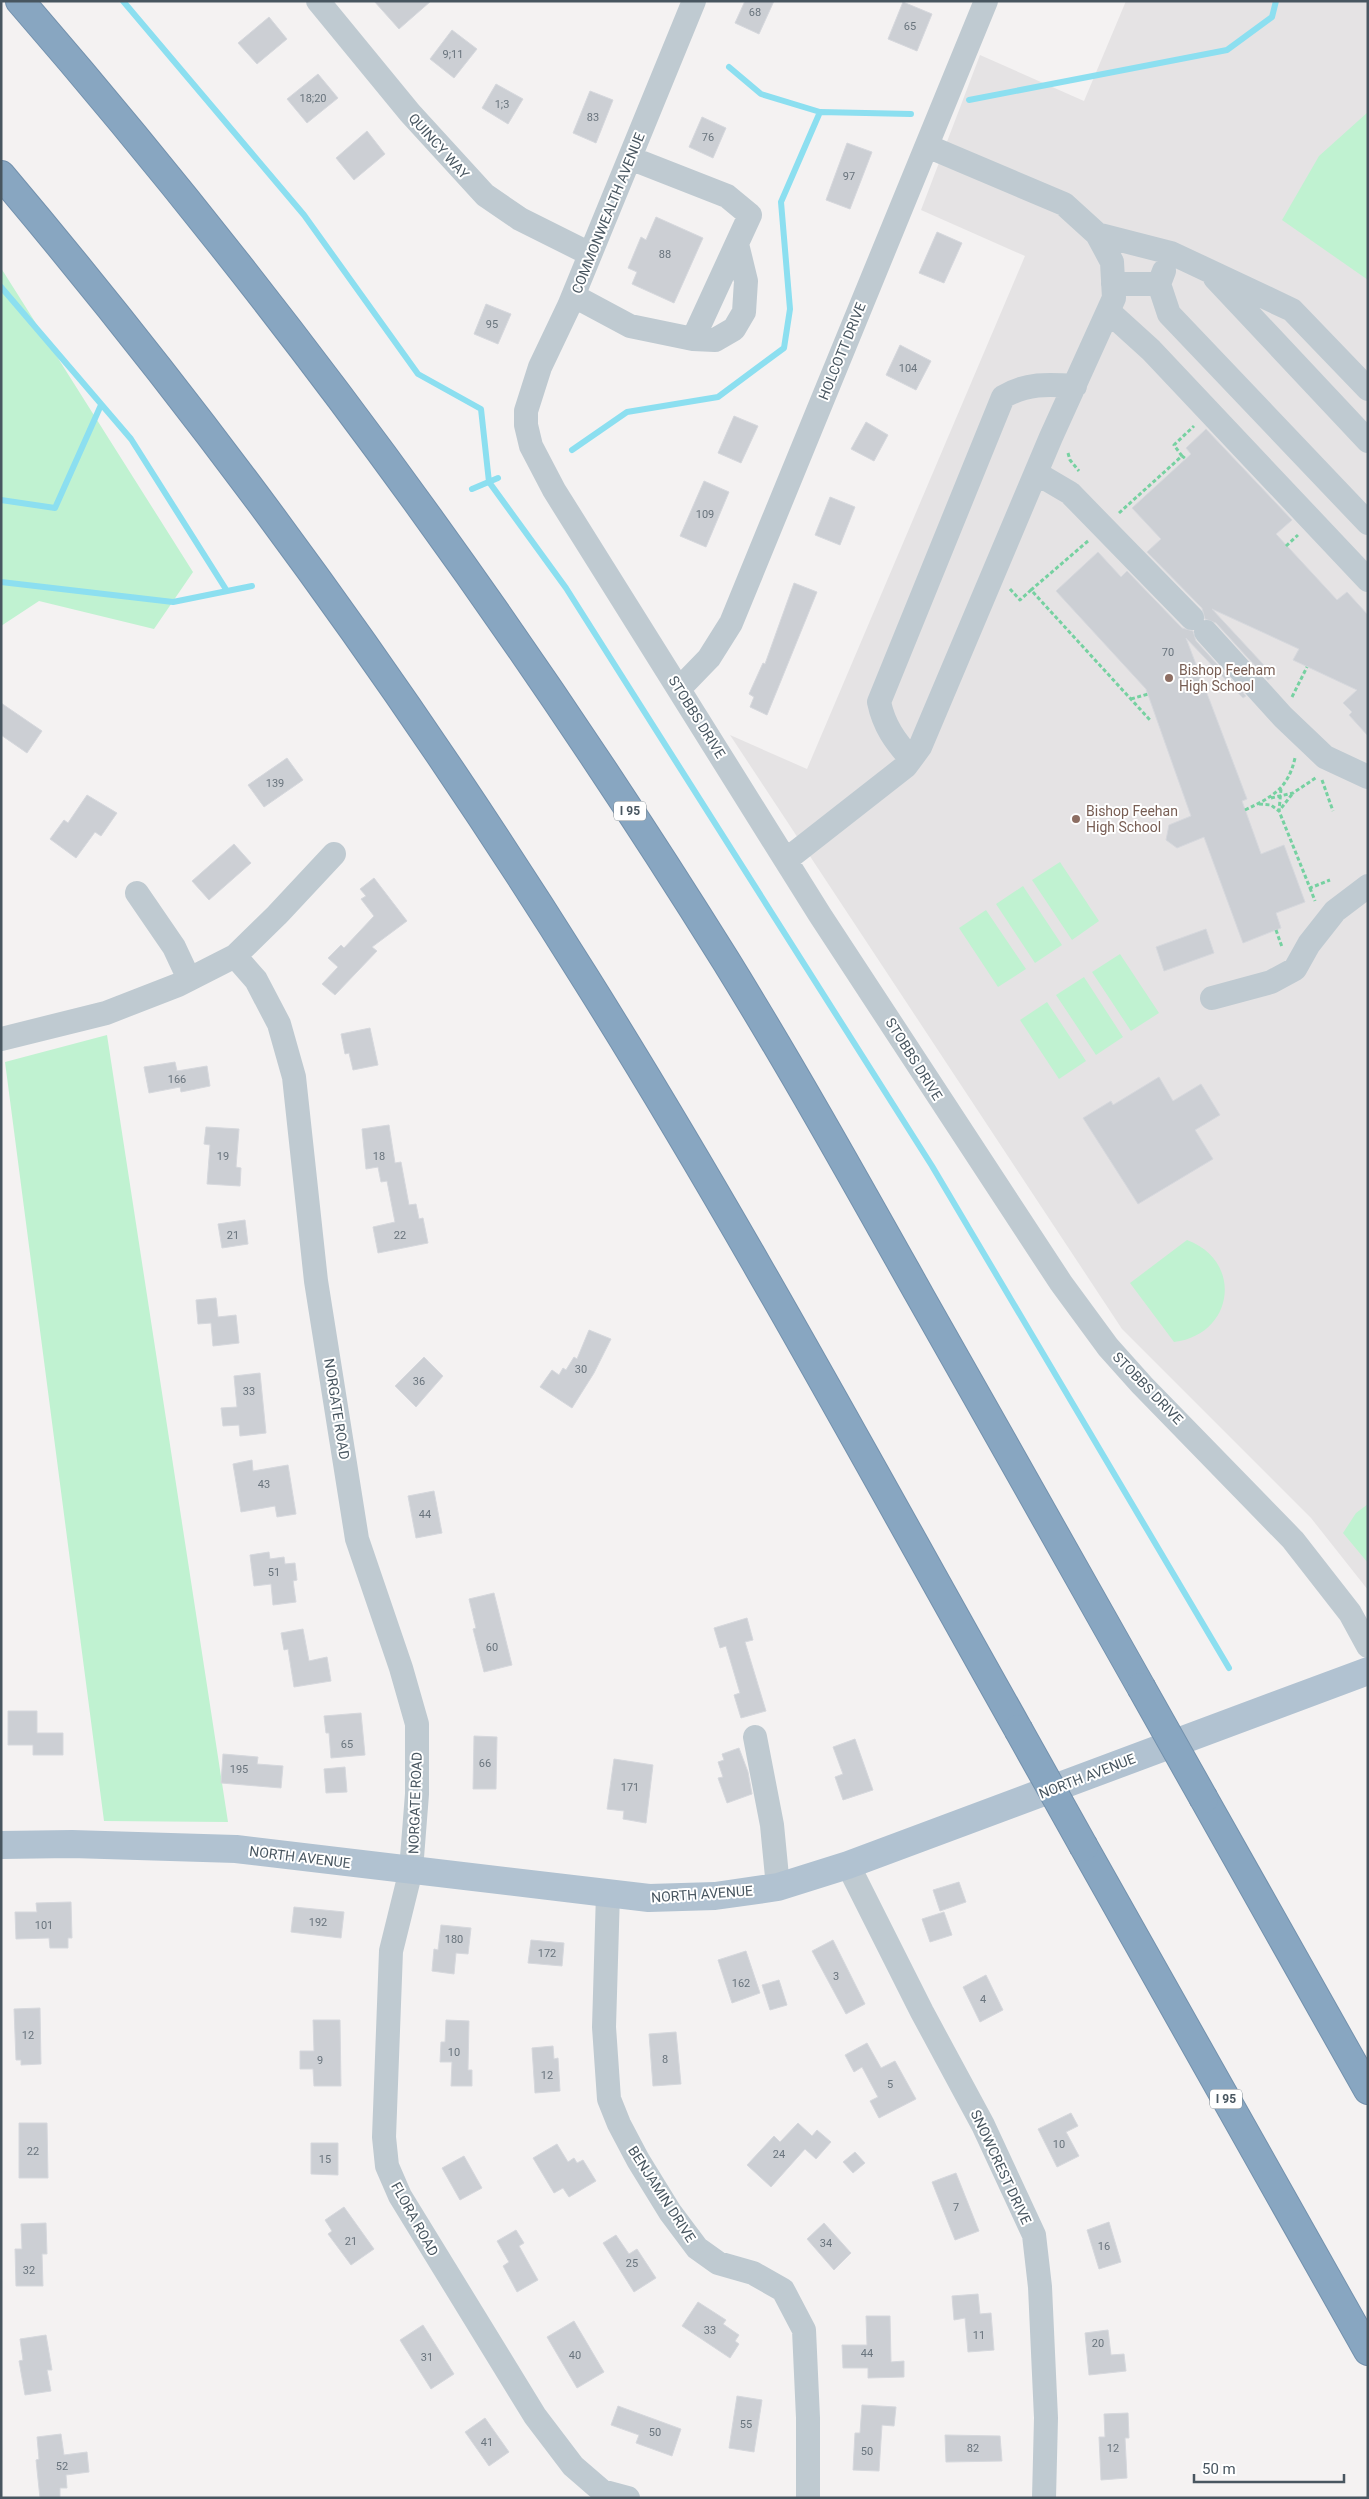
<svg xmlns="http://www.w3.org/2000/svg" width="1369" height="2499" font-family="Roboto,sans-serif">
<style>
.education{fill:#e5e3e4}
.green{fill:#c0f2d1}
.lines{fill:none;stroke-linecap:round;stroke-linejoin:round}
.stream{stroke:#8cdff0;stroke-width:6}
.building{fill:#cccfd4;stroke:#d6d8dd}
.highway-casing{stroke:#7391ad;stroke-width:30}
.path{stroke:#76d1a1;stroke-width:3;stroke-dasharray:4 2.5;stroke-linecap:butt}
.minor{stroke:#bfcad1;stroke-width:24}
.major{stroke:#b1c2d1;stroke-width:28}
.highway{stroke:#88a6c1;stroke-width:28}
.highway-bridge-casing{stroke:#7391ad;stroke-width:30;stroke-linecap:butt}
.highway-bridge{stroke:#88a6c1;stroke-width:28}
.education-dot{fill:#8d6e63;stroke:#fff;stroke-width:2}
.labels{text-anchor:middle;dominant-baseline:central;stroke-width:4;stroke-linejoin:round;paint-order:stroke}
.number-label{font-size:11px;fill:#69747d}
.shield{fill:#fff;stroke:#7f8990;stroke-width:1}
.shield-label{font-size:12px;font-weight:bold;fill:#485660}
.street-label{font-size:14px;fill:#485660;stroke:#fff}
.education-label{font-size:14px;fill:#785e54;stroke:#fff;text-anchor:start}
</style>
<rect width="100%" height="100%" fill="#f4f2f2"/>
<!-- education -->
<path class="education" d="M1126,1H1368V1590L1311,1518L1122,1329L730,735L807,769L1025,256L921,210L980,55L1084,101Z"/>
<!-- green -->
<path class="green" d="M1368,112V280L1282,220L1319,156Z
M1,268L193,572L154,629L39,601L1,626Z
M1060,862L1099,921L1072,940L1032,880Z
M1023,886L1062,945L1035,963L996,904Z
M986,910L1026,969L998,987L959,928Z
M1120,954L1159,1013L1131,1031L1092,972Z
M1084,977L1123,1037L1096,1055L1056,995Z
M1047,1002L1086,1061L1059,1079L1020,1020Z
M107,1035L228,1822L104,1821L5,1062Z
M1187,1240C1244,1261 1234,1335 1174,1342L1130,1283Z
M1368,1504V1563L1343,1533L1356,1513Z"/>
<g class="lines">
<!-- stream -->
<path class="stream" d="M123,1L304,215L418,374L481,409L489,482L566,588L932,1166L1229,1668
M729,67L761,94L820,112
M969,100L1227,50L1272,17L1276,1
M1,287L131,439L227,591
M572,450L627,412L718,397L784,348L790,309L781,202L820,112L911,114
M472,489L498,478
M1,500L55,508L101,405
M1,582L173,602L252,586"/>
</g>
<!-- building -->
<path class="building" d="M374,1H431L399,29Z
M745,1H774L759,34L735,23Z
M903,2L932,14L917,51L888,39Z
M269,17L287,39L257,64L238,43Z
M452,30L477,49L454,78L430,59Z
M318,74L338,98L307,123L287,99Z
M496,84L523,99L508,124L482,108Z
M590,91L613,100L596,143L573,133Z
M702,117L726,128L713,158L689,147Z
M367,131L385,154L354,180L336,158Z
M847,143L872,152L850,209L826,200Z
M656,217L703,238L674,303L632,284L637,272L628,268L641,237L646,240Z
M937,232L962,243L944,283L919,273Z
M486,304L511,314L498,344L474,334Z
M900,345L931,361L916,390L886,375Z
M734,416L758,426L741,463L718,453Z
M866,422L888,435L874,461L851,449Z
M1206,429L1292,520L1276,534L1337,600L1347,592L1368,615V736L1349,715L1352,712L1343,703L1357,690L1293,660L1299,649L1212,609L1274,676L1268,680L1216,623L1205,619L1202,608L1147,552L1161,539L1132,508L1191,454L1186,448Z
M704,481L729,492L706,547L680,536Z
M830,497L855,507L840,545L815,535Z
M1098,552L1121,577L1127,571L1182,628L1193,631L1196,641L1246,696L1243,698L1186,638L1247,799L1242,801L1261,854L1284,845L1305,902L1276,913L1281,928L1243,943L1204,837L1177,848L1166,840L1169,825L1191,816L1146,689L1056,591Z
M794,583L817,592L767,715L750,707L754,697L749,694L763,663L765,664Z
M1,703L42,731L27,753L1,735Z
M287,758L303,780L264,807L248,785Z
M87,795L117,813L101,836L95,832L76,858L50,839L64,820L68,823Z
M234,844L251,863L209,900L192,881Z
M374,878L407,921L372,947L377,951L335,995L322,984L338,967L328,958L341,945L344,948L374,916L361,899L366,896L360,889Z
M1206,929L1214,953L1164,971L1156,947Z
M370,1028L378,1065L353,1070L349,1053L345,1054L341,1034Z
M175,1062L177,1071L207,1066L210,1086L181,1092L180,1087L149,1093L144,1067Z
M1159,1077L1173,1101L1201,1084L1220,1115L1195,1130L1213,1159L1138,1204L1083,1118L1111,1101L1113,1105Z
M389,1125L395,1163L401,1162L409,1205L416,1204L419,1219L423,1218L428,1243L378,1253L373,1227L395,1222L387,1181L381,1182L378,1167L366,1169L362,1129Z
M206,1127L239,1129L236,1167L241,1168L240,1186L207,1184L210,1145L204,1144Z
M245,1220L248,1244L222,1248L218,1224Z
M216,1298L218,1317L236,1315L239,1343L213,1346L211,1323L198,1324L196,1300Z
M589,1330L611,1339L594,1373L572,1408L540,1387L552,1370L559,1375L563,1368L566,1370L574,1357L577,1359Z
M424,1357L443,1376L416,1407L395,1386Z
M260,1373L266,1433L240,1436L239,1425L223,1426L221,1408L237,1407L234,1376Z
M252,1460L253,1471L288,1465L296,1514L277,1517L275,1506L241,1512L233,1464Z
M434,1491L442,1533L416,1538L408,1496Z
M269,1552L270,1559L284,1557L285,1564L295,1563L297,1580L293,1581L296,1602L273,1605L271,1584L254,1586L250,1555Z
M494,1593L512,1665L484,1672L473,1629L476,1628L469,1599Z
M747,1618L753,1640L745,1642L766,1711L741,1718L734,1695L740,1693L726,1646L720,1648L714,1628Z
M303,1629L309,1661L327,1657L331,1681L294,1687L288,1649L284,1650L281,1633Z
M8,1711H37V1733H63V1755H33V1745H8Z
M361,1713L365,1755L331,1758L329,1733H326L324,1716Z
M474,1736L497,1737L496,1789H473Z
M855,1739L873,1790L843,1800L835,1777L843,1774L833,1747Z
M739,1748L748,1772L752,1794L727,1803L718,1778L723,1777L718,1762L724,1760L722,1754Z
M223,1754L258,1757L257,1764L283,1766L281,1788L221,1783Z
M614,1759L653,1765L646,1823L623,1819L624,1811L607,1809Z
M345,1767L347,1792L326,1793L324,1769Z
M959,1882L966,1902L940,1911L933,1890Z
M71,1902L72,1938H68V1948H50L49,1938L16,1939L15,1912H37L36,1903Z
M294,1907L344,1912L341,1938L291,1932Z
M944,1912L952,1935L930,1942L922,1919Z
M441,1925L471,1928L468,1954L456,1953L454,1974L432,1971L434,1949L438,1950Z
M531,1940L564,1943L562,1966L528,1963Z
M833,1940L865,2004L846,2014L812,1951Z
M746,1951L760,1993L732,2003L718,1960Z
M986,1975L1003,2010L980,2022L963,1987Z
M779,1980L787,2005L770,2010L762,1985Z
M40,2008L41,2064L21,2065V2060H16L14,2009Z
M313,2020H340L341,2086H314L313,2069H300V2051H314Z
M446,2020L469,2021L468,2070H472V2086H451L452,2062H440L441,2042H445Z
M676,2032L681,2084L653,2086L649,2034Z
M867,2043L881,2068L895,2061L916,2099L879,2118L870,2101L878,2097L862,2067L854,2072L845,2055Z
M553,2046L554,2059L558,2058L560,2091L535,2093L532,2048Z
M1071,2113L1078,2126L1066,2132L1079,2156L1057,2167L1038,2129Z
M19,2123H47L48,2178H19Z
M798,2123L812,2136L817,2130L831,2142L816,2159L805,2149L771,2187L747,2165L774,2136L780,2142Z
M311,2143H338V2175L311,2174Z
M557,2144L568,2162L574,2158L577,2163L583,2160L596,2181L569,2197L563,2188L554,2193L533,2158Z
M855,2152L865,2163L853,2173L843,2162Z
M464,2156L482,2188L460,2200L442,2168Z
M956,2173L979,2231L955,2240L932,2182Z
M344,2207L374,2249L351,2265L328,2234L332,2231L325,2220Z
M1109,2222L1121,2262L1099,2269L1087,2230Z
M46,2223L47,2254H42L43,2286H16L15,2249H22L21,2224Z
M824,2223L851,2253L834,2270L807,2239Z
M516,2230L524,2243L519,2246L538,2280L517,2292L503,2266L509,2262L497,2241Z
M616,2235L629,2254L637,2249L656,2278L634,2292L603,2243Z
M978,2294L980,2314L991,2313L994,2350L968,2352L965,2318L954,2320L952,2296Z
M698,2302L726,2320L723,2324L739,2335L735,2341L739,2344L730,2358L682,2326Z
M866,2316H890L891,2362L904,2361V2377L868,2378V2368H843L842,2345H867Z
M574,2321L604,2372L577,2388L547,2337Z
M423,2325L454,2374L431,2389L400,2340Z
M1108,2330L1111,2355L1124,2354L1126,2371L1089,2375L1085,2333Z
M46,2335L52,2370H47L51,2391L25,2395L19,2361L23,2360L20,2339Z
M737,2396L762,2400L754,2452L729,2448Z
M862,2405L896,2407L894,2426L882,2425L879,2471L853,2470L855,2433H860Z
M618,2406L681,2429L672,2456L636,2443L639,2435L611,2425Z
M1128,2413L1129,2438H1125L1127,2478L1101,2480L1099,2437H1105L1104,2414Z
M485,2418L509,2452L489,2466L465,2432Z
M61,2434L64,2455L87,2452L89,2472L66,2475L67,2488H60V2498H40L36,2460L39,2459L37,2437Z
M945,2435L1000,2436L1002,2461L946,2462Z"/>
<g class="lines">
<defs>
<path id="highway" d="M20,1C281,302 515,623 726,961C794,1071 857,1184 920,1296C994,1426 1067,1556 1141,1687
M1,175C214,427 409,696 584,976C738,1221 876,1477 1018,1729
M1204,1799L1368,2090
M1084,1847L1368,2351"/>
</defs>
<!-- highway casing -->
<use href="#highway" class="highway-casing"/>
<!-- path -->
<path class="path" d="M1068,453L1070,460L1079,471
M1182,456L1174,445L1194,426
M1119,513L1182,456L1186,459
M1088,541L1031,590L1150,720
M1286,546L1298,535
M1010,589L1020,600L1031,590
M1292,697L1307,667
M1131,699L1148,694
M1322,780L1333,811
M1281,789L1279,811L1310,888L1330,880
M1271,798L1293,793L1317,777
M1259,804L1271,805L1279,811L1293,793
M1245,810C1272,797 1288,789 1295,758
M1310,888L1315,901
M1276,930L1282,947"/>
<!-- minor -->
<path class="minor" d="M318,1L410,113L485,195L520,219L590,254
M694,1L569,306L540,367L526,411V425L531,446L554,490L820,915L1061,1283L1108,1347L1142,1385L1293,1540L1350,1613L1368,1646
M1097,234L1171,253L1292,310L1368,389
M1215,278L1368,441
M1113,284H1159L1164,271
M1159,284L1169,314L1368,523
M574,296L630,326L693,339L750,215L727,196L630,158
M1108,311L1151,350L1368,580
M693,339L715,340L734,329L744,312L746,281L737,244
M1036,473L1070,493L1192,618
M1206,632L1283,717L1325,757L1368,777
M679,689L709,658L731,623L986,1
M911,759C895,741 884,726 879,702L1003,397C1026,383 1048,384 1075,386
M786,860L906,766L920,747L1051,437L1114,298L1112,262L1097,234L1064,204L927,146
M137,893L174,947L189,979
M235,956L256,980L279,1024L294,1077L316,1281L357,1539L401,1668L417,1724V1794L411,1870L391,1951L384,2137L387,2166L400,2196L535,2416L573,2466L602,2491L628,2498
M1212,998L1271,982L1295,969L1309,944L1335,911L1368,886
M1,1039L106,1013L178,985L235,956L277,915L334,854
M755,1737L772,1825L778,1887
M848,1865L922,2012L983,2125L1034,2235L1040,2287L1046,2418L1044,2498
M608,1893L604,2027L609,2099L619,2124L638,2160L670,2212L697,2248L718,2263L753,2273L783,2290L804,2330L808,2418V2498"/>
<!-- major -->
<path class="major" d="M1,1845L72,1844L236,1849L649,1898L715,1896L778,1887L848,1865L1368,1671"/>
<!-- highway -->
<use href="#highway" class="highway"/>
<defs>
<path id="highway-bridge" d="M1141,1687L1204,1799
M1018,1729L1084,1847"/>
</defs>
<!-- highway-bridge casing -->
<use href="#highway-bridge" class="highway-bridge-casing"/>
<!-- highway-bridge -->
<use href="#highway-bridge" class="highway-bridge"/>
</g>
<!-- markers -->
<g class="education-dot">
<circle cx="1169" cy="678" r="5"/>
<circle cx="1076" cy="819" r="5"/>
</g>
<g class="labels">
<!-- number labels -->
<g class="number-label">
<text x="755" y="12">68</text>
<text x="910" y="26">65</text>
<text x="453" y="54">9;11</text>
<text x="313" y="98">18;20</text>
<text x="502" y="104">1;3</text>
<text x="593" y="117">83</text>
<text x="708" y="137">76</text>
<text x="849" y="176">97</text>
<text x="665" y="254">88</text>
<text x="492" y="324">95</text>
<text x="908" y="368">104</text>
<text x="705" y="514">109</text>
<text x="1168" y="652">70</text>
<text x="275" y="783">139</text>
<text x="177" y="1079">166</text>
<text x="223" y="1156">19</text>
<text x="379" y="1156">18</text>
<text x="233" y="1235">21</text>
<text x="400" y="1235">22</text>
<text x="581" y="1369">30</text>
<text x="419" y="1381">36</text>
<text x="249" y="1391">33</text>
<text x="264" y="1484">43</text>
<text x="425" y="1514">44</text>
<text x="274" y="1572">51</text>
<text x="492" y="1647">60</text>
<text x="347" y="1744">65</text>
<text x="485" y="1763">66</text>
<text x="239" y="1769">195</text>
<text x="630" y="1787">171</text>
<text x="318" y="1922">192</text>
<text x="44" y="1925">101</text>
<text x="454" y="1939">180</text>
<text x="547" y="1953">172</text>
<text x="836" y="1976">3</text>
<text x="741" y="1983">162</text>
<text x="983" y="1999">4</text>
<text x="28" y="2035">12</text>
<text x="454" y="2052">10</text>
<text x="665" y="2059">8</text>
<text x="320" y="2060">9</text>
<text x="547" y="2075">12</text>
<text x="890" y="2084">5</text>
<text x="1059" y="2144">10</text>
<text x="33" y="2151">22</text>
<text x="779" y="2154">24</text>
<text x="325" y="2159">15</text>
<text x="956" y="2207">7</text>
<text x="351" y="2241">21</text>
<text x="826" y="2243">34</text>
<text x="1104" y="2246">16</text>
<text x="632" y="2263">25</text>
<text x="29" y="2270">32</text>
<text x="710" y="2330">33</text>
<text x="979" y="2335">11</text>
<text x="1098" y="2343">20</text>
<text x="867" y="2353">44</text>
<text x="575" y="2355">40</text>
<text x="427" y="2357">31</text>
<text x="746" y="2424">55</text>
<text x="655" y="2432">50</text>
<text x="487" y="2442">41</text>
<text x="973" y="2448">82</text>
<text x="1113" y="2448">12</text>
<text x="867" y="2451">50</text>
<text x="62" y="2466">52</text>
</g>
<!-- shield labels -->
<g class="shield">
<rect x="614" y="801.5" width="32" height="19" rx="4"/>
<rect x="1210" y="2089.5" width="32" height="19" rx="4"/>
</g>
<g class="shield-label">
<text x="630" y="811">I 95</text>
<text x="1226" y="2099">I 95</text>
</g>
<!-- street labels -->
<g class="street-label">
<text transform="translate(439 146) rotate(48)">QUINCY WAY</text>
<text transform="translate(608 213) rotate(-68)">COMMONWEALTH AVENUE</text>
<text transform="translate(842 351) rotate(-68)">HOLCOTT DRIVE</text>
<text transform="translate(697 717) rotate(58)">STOBBS DRIVE</text>
<text transform="translate(914 1059) rotate(58)">STOBBS DRIVE</text>
<text transform="translate(1148 1388) rotate(46)">STOBBS DRIVE</text>
<text transform="translate(337 1409) rotate(81)">NORGATE ROAD</text>
<text transform="translate(1087 1776) rotate(-21)">NORTH AVENUE</text>
<text transform="translate(415 1803) rotate(-88)">NORGATE ROAD</text>
<text transform="translate(300 1857) rotate(7)">NORTH AVENUE</text>
<text transform="translate(702 1894) rotate(-4)">NORTH AVENUE</text>
<text transform="translate(1001 2167) rotate(65)">SNOWCREST DRIVE</text>
<text transform="translate(662 2194) rotate(57)">BENJAMIN DRIVE</text>
<text transform="translate(415 2219) rotate(61)">FLORA ROAD</text>
</g>
<!-- education labels -->
<g class="education-label">
<text x="1179" y="670">Bishop Feeham<tspan x="1179" dy="16">High School</tspan></text>
<text x="1086" y="811">Bishop Feehan<tspan x="1086" dy="16">High School</tspan></text>
</g>
</g>
<!-- border -->
<rect width="1369" height="2499" fill="none" stroke="#485660" stroke-width="5"/>
<!-- scale -->
<path d="M1194 2474v8h150v-8" fill="none" stroke="#485660" stroke-width="2.5"/>
<text x="1202" y="2474" font-size="15" fill="#485660" stroke="#ffffff" stroke-width="4" paint-order="stroke">50 m</text>
</svg>
